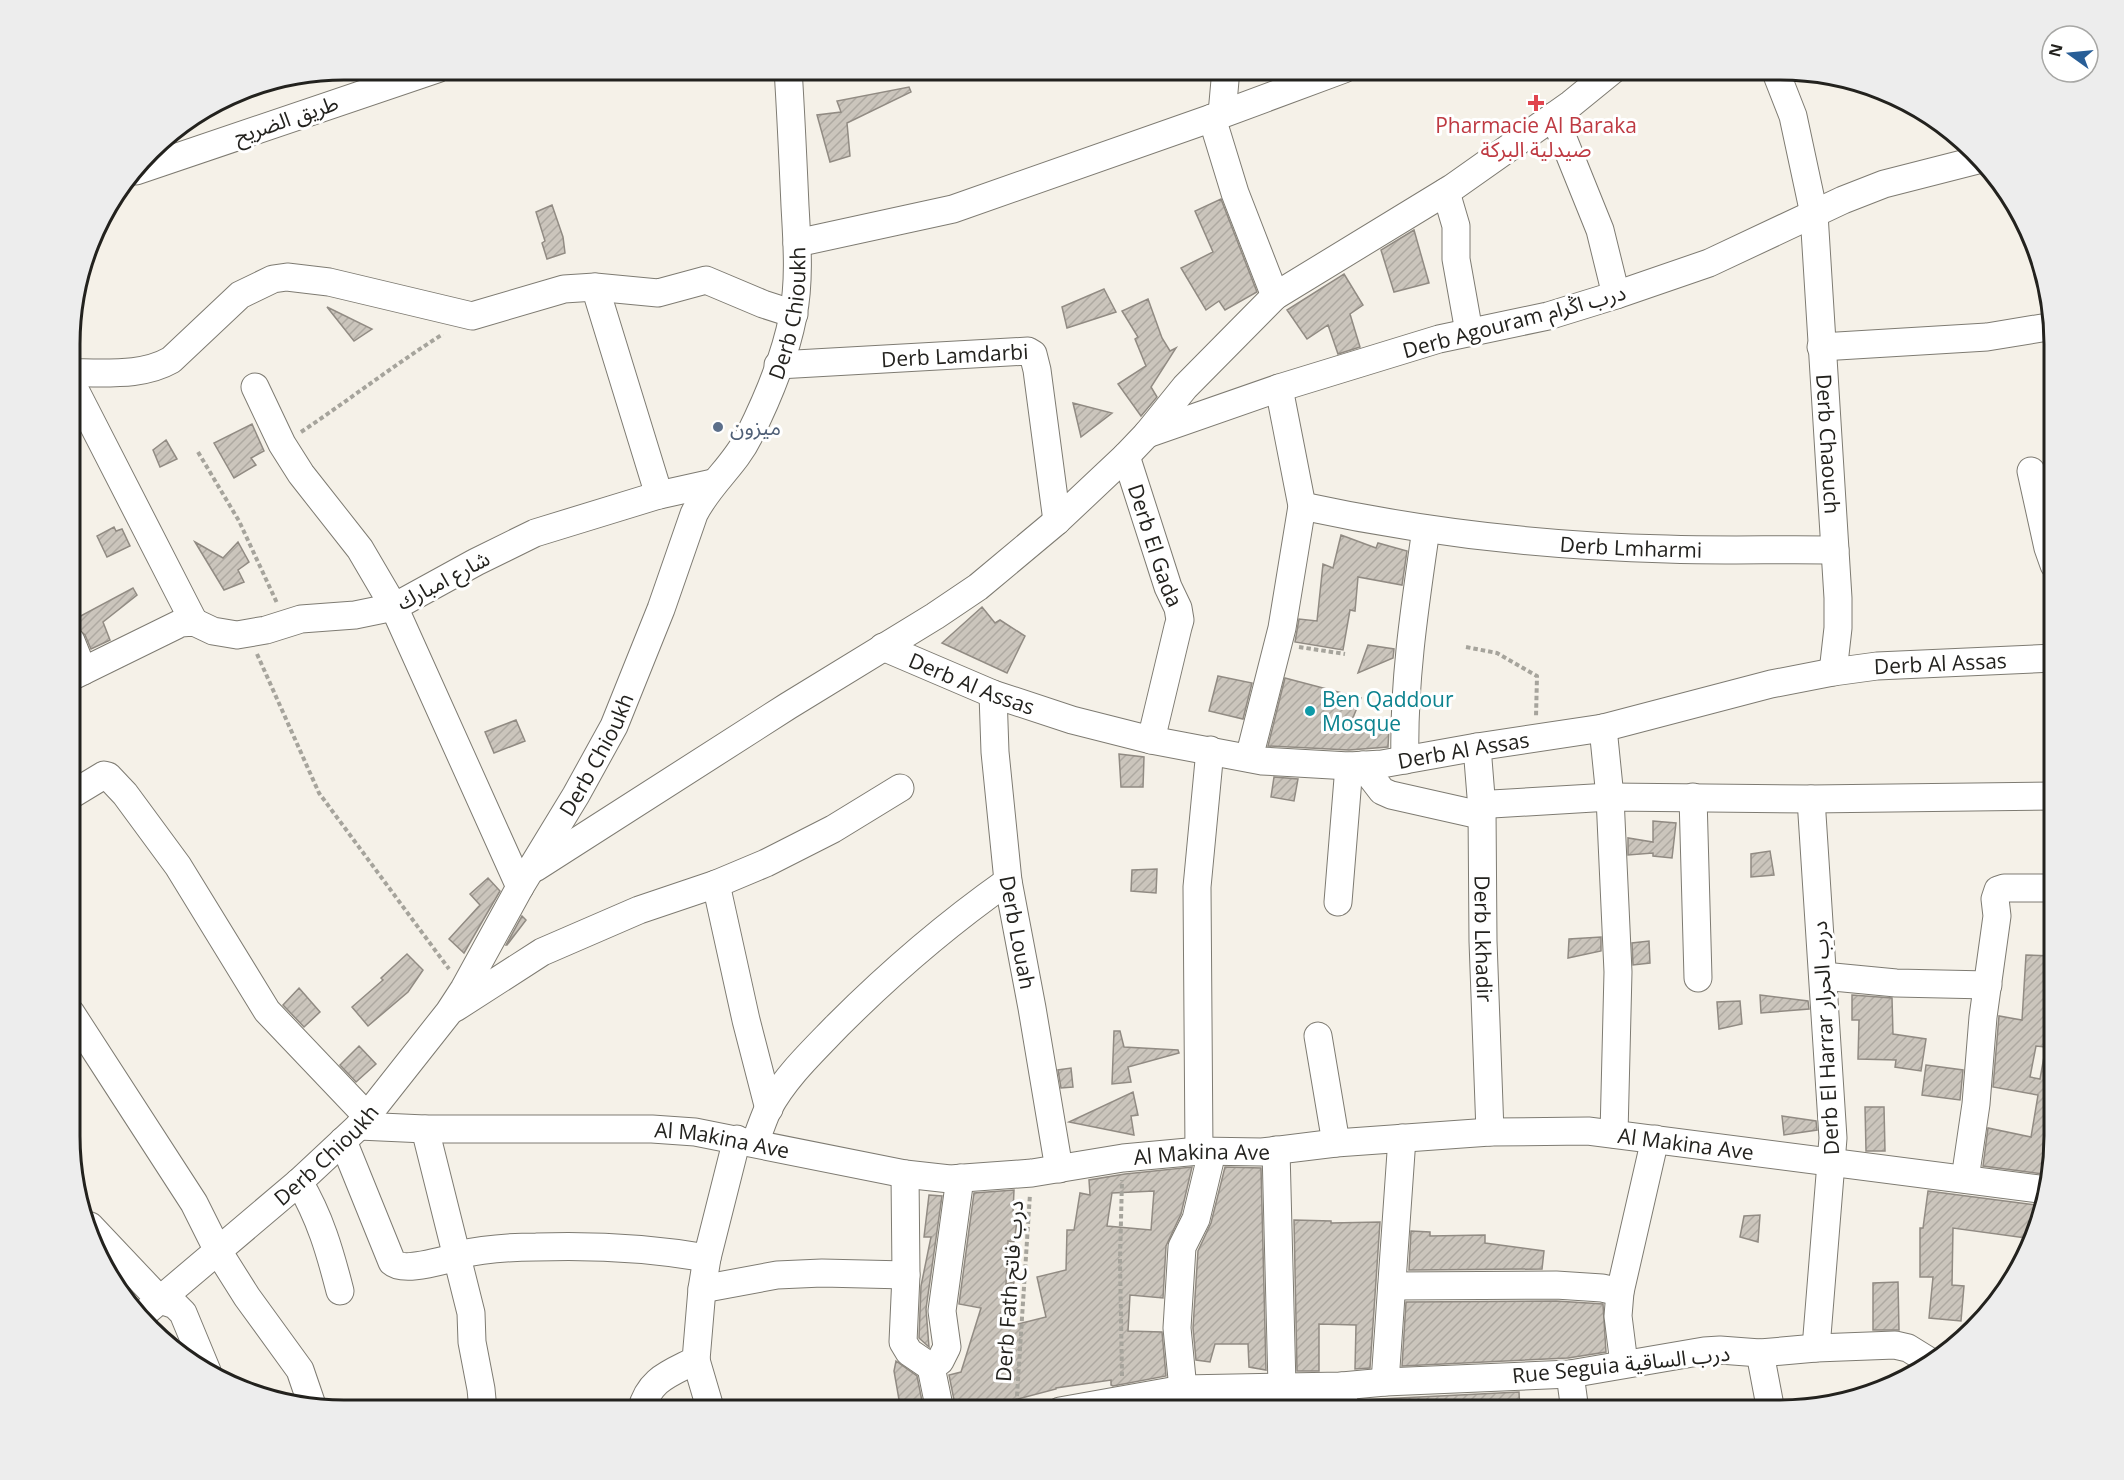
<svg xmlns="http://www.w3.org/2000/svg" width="2124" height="1480" font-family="'Open Sans','Noto Sans Arabic',sans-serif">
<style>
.building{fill:url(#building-hatch);stroke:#918b83;stroke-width:1.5;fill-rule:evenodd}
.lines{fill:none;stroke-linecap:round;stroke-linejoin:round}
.minor-casing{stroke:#7e7b72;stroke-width:29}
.path{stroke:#a6a49c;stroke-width:4;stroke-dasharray:4.5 3;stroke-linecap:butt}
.minor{stroke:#fff;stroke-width:27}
.health-dot{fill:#e0444e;stroke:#fff;stroke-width:2}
.service-dot{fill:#5c6f8a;stroke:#fff;stroke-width:2}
.culture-dot{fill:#0f9aa8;stroke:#fff;stroke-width:2}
.labels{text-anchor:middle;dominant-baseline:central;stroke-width:6;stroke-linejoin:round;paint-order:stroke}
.street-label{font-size:21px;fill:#23221e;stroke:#fff}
.health-label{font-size:21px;fill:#be3a42;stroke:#fff}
.service-label{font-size:21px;fill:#4e5e75;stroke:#fff;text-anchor:start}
.culture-label{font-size:21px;fill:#0d838f;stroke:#fff;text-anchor:start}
.rim{fill:none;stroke:#23221e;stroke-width:3}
</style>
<defs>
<pattern id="building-hatch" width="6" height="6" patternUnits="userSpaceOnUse" patternTransform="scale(1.5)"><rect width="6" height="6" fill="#cbc5bc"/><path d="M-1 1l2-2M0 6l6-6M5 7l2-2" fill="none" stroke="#aea9a1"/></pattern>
</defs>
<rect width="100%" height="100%" fill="#f5f1e8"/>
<!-- building -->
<path class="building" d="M909,87L911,92L847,123L850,156L830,162L817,115L841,112L837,101Z
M1221,199L1257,292L1225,310L1219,301L1206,310L1181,268L1213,252L1195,211Z
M552,205L563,237L565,253L547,259L542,243L545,241L536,212Z
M1414,230L1429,283L1394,292L1381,250Z
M1344,274L1363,305L1350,314L1360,347L1338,354L1328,325L1307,339L1287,310Z
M1104,289L1116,312L1067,328L1062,307Z
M1148,299L1162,338L1170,351L1176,348L1151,387L1157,397L1141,416L1118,384L1146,366L1135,339L1138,337L1122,311Z
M327,307L372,329L354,341Z
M1073,403L1112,413L1081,437Z
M252,424L264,451L251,458L256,465L234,478L214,443Z
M166,440L177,459L160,467L153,450Z
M114,527L116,531L122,529L130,546L107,557L97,536Z
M1341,535L1376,548L1378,543L1407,551L1402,585L1358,577L1355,611L1350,610L1343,650L1295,642L1299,619L1317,621L1323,564L1333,568Z
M195,542L223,558L238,542L249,562L238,570L244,582L224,590Z
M133,588L137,595L103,622L110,640L91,649L85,635L76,627L73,620Z
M982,607L995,623L1000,620L1025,636L1007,673L942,643Z
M1368,645L1394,649L1393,658L1358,673Z
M1218,676L1252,683L1243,719L1209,711Z
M1285,678L1361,698L1350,725L1389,727L1388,747L1349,750L1268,746Z
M516,720L525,741L494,753L485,732Z
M1119,754L1144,757L1143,787H1121Z
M1274,777L1298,779L1294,801L1271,797Z
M1653,821L1676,823L1672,858L1653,856V853L1628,855V838L1653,842Z
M1770,851L1774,875L1751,877V854Z
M1157,869L1156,893L1131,891L1132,870Z
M488,878L500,891L464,953L449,939L480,905L470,894Z
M522,916L526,920L507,945H506Z
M1601,937V951L1568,958L1569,939Z
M1649,941L1650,963L1633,965L1632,943Z
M407,954L423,970L408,992L368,1026L352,1007L383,980L381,978Z
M2026,955L2053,956L2049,1021L2054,1022V1048L2036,1046L2030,1077L2040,1079L2045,1051L2054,1052V1154L2050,1175L1983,1166L1988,1128L2031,1137L2038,1095L1993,1087L1999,1016L2022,1020Z
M299,988L320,1012L304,1027L283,1005Z
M1760,995L1808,1001L1809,1009L1761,1013Z
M1852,995L1892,998L1893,1034L1926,1039L1921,1071L1895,1067L1896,1060L1858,1059L1859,1020H1852Z
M1740,1001L1742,1024L1719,1029L1717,1002Z
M1114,1031H1120L1124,1047L1178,1050L1179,1053L1128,1067L1131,1082L1112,1084Z
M359,1046L376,1064L356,1082L340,1065Z
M1926,1065L1963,1070L1960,1100L1922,1095Z
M1071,1068L1073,1087L1061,1088L1058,1070Z
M1133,1092L1138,1115L1131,1116L1134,1135L1069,1122Z
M1865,1107H1884L1885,1151H1866Z
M1782,1116L1816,1121L1817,1130L1784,1135Z
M1192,1167L1181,1214L1166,1246L1163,1298L1130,1295L1128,1331L1162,1332L1166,1376L1113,1386L1111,1385V1380L1056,1388V1389L1006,1402L976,1405L975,1400L955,1405L949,1375L961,1372L981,1308L959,1304L974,1193L1014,1190L1013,1213L1018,1214L1014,1242L1008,1241L1006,1284L1014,1282L1002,1328L1046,1317L1037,1277L1066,1270L1067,1230H1074L1080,1193L1090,1195L1089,1180L1125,1174ZM1154,1191L1151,1230L1107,1226L1112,1193Z
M1225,1167L1261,1168L1266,1370L1249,1367L1248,1344H1215L1210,1362L1196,1360L1193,1328L1198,1251L1211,1223Z
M1928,1191L2044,1206L2040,1225L2033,1239L1953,1228L1952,1285L1964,1286L1961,1321L1929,1318L1933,1277H1920V1228H1923Z
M929,1195L942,1196L926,1309L929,1347L919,1338L921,1286L931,1237H924Z
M1760,1215L1758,1242L1740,1237L1744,1216Z
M1294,1220L1331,1221V1223L1380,1222L1370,1368L1355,1369L1356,1325L1319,1324V1371H1297Z
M1411,1231L1430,1232V1236L1485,1235V1243L1544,1251L1542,1269L1409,1270Z
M1898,1282L1899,1330H1873V1283Z
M1556,1301L1603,1304L1606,1352L1568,1358L1402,1366L1406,1302Z
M896,1361L917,1376L924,1411H901L894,1371Z
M1519,1392L1520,1411H1360V1400Z
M1328,1402L1329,1411H1174V1407L1185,1405Z"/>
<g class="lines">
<defs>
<g id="minor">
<path id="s1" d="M1775,70L1793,116L1814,214L1838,598V628L1833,672"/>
<path d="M1222,114L1226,69"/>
<path d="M1554,116L1600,230L1616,295"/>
<path d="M1212,118L1235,193L1275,296"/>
<path d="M136,171L437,69"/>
<path d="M1446,192L1456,226V259L1469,332"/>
<path d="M797,243L953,209L1212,118L1344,69"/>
<path d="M595,287L659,495"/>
<path d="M1821,347L1987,337L2054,326"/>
<path id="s2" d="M778,365L1028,351L1033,354L1037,370L1057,521"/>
<path d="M71,373C105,372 141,377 171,360L240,295L273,279L287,277L329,282L472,316L564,289L595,287L658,293L706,280L763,304L794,314"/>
<path d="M71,382L194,622"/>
<path d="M255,387L282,444L301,474L360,549L394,607L520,887"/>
<path d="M1147,434L1279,388L1439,339L1548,316L1616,295L1709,263L1843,200L1884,184L1978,160"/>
<path id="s3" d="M1126,456L1168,587L1178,608L1180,620L1178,627L1151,740"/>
<path d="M2031,471L2048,548L2054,565"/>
<path id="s4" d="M1302,506C1422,532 1544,546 1667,549C1723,551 1779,549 1835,550"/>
<path d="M71,641L83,671"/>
<path id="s5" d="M883,647L993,694L1072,720L1151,740L1262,761L1349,766L1382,764L1477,747L1603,728L1771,684L1833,672L1877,666L2054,658"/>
<path d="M71,677L181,623L194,622L213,631L237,635L266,630L301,619L355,615L394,607L476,562L535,533L659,495L713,483"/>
<path id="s6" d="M993,694L995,752L1008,881L1032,1008L1059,1169"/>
<path d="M1603,728L1610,797L1618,972L1614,1134"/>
<path id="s7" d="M1477,747L1482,809L1483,941L1490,1132"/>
<path d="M1249,758L1282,628L1302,506L1279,388"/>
<path d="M1405,760C1403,683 1415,605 1426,529"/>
<path d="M1362,765L1382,791L1391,795L1471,813L1492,804L1610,797L1811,799L2054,796"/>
<path d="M71,795L104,775L108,776L125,794L178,866L267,1011L367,1116"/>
<path d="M1693,797L1698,978"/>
<path d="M1811,799L1833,1138L1816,1348"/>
<path d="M535,868L788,706L935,616L978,587L1057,521L1126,456L1147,434L1185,387L1275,296L1452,188L1571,104L1614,69"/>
<path d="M716,884L746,1020L769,1109"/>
<path d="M1338,902L1349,766"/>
<path d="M1823,976L1896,983L1988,985"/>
<path d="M455,1008L542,952L639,910L716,884L766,863L833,829L900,788"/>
<path d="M71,1013L194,1203L218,1251L247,1297L300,1370L313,1408"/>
<path d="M1318,1036L1336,1143"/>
<path id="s8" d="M359,1126L425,1129H652L695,1132L905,1174L950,1179L1032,1173L1123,1158L1199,1151L1262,1152L1336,1143L1490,1132L1588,1131L2047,1190"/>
<path d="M425,1129L471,1313L472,1342L481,1389L483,1410"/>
<path d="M343,1141L392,1262C404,1273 442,1260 458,1257"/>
<path d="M755,1143C759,1132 763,1120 768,1109C785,1077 813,1051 838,1025C891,972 947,924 1008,881"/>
<path d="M1276,1150L1282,1386"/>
<path d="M1199,1151L1197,887L1210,750"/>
<path d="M905,1174L906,1275L903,1342L909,1352L931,1367L940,1411"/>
<path d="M1965,1179L1976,1104L1983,1017L1997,916L1995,899L1998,890L2004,888H2054"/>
<path d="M299,1182C320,1217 330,1252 340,1291"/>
<path d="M90,1226L160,1300L175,1305L183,1313L207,1371"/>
<path d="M457,1255C484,1249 508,1247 536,1247C594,1245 650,1248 707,1258"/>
<path d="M1392,1286L1556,1285L1602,1288L1620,1292"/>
<path d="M702,1289L777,1275L822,1273L906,1275"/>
<path id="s9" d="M142,1315L299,1182L359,1126L449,1012L464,989L520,887L576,795L614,726L661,609L694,514C709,484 735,465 749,436C768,398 785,357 793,316C800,280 797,242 795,206C793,161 791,115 788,69"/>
<path d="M1760,1353L1771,1411"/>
<path d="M696,1360L711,1411"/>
<path d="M1624,1364L1618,1316L1620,1292L1655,1139"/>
<path d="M931,1367L940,1361L947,1347L942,1311L960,1178"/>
<path d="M1570,1374L1575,1411"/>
<path d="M1385,1382L1402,1138"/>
<path d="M1342,1386L1345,1411"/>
<path d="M1183,1389L1177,1328L1182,1247L1196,1219L1212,1152"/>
<path d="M641,1411C649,1379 669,1374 696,1360L702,1289L707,1258L737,1139"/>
<path d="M1060,1411L1183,1389L1342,1386L1385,1382L1570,1374L1704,1351L1720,1350L1760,1353L1816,1348L1895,1345L1908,1348L1929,1361"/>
</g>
</defs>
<!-- minor casing -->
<use href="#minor" class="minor-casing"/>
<!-- path -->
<path class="path" d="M301,432C349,400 394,365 443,334
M198,452L239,521L277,603
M1299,647L1345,654
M1466,647L1497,653L1537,676L1536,717
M257,654L319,793L449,969
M1122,1376L1120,1260L1122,1180
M1016,1411L1030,1194"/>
<!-- minor -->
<use href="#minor" class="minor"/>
</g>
<!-- markers -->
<path class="health-dot" d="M1533 94h6v6h6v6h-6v6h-6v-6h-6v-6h6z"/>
<circle class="service-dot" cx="718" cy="427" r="6"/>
<circle class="culture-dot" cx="1310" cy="711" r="6"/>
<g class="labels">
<!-- street labels -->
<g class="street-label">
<text transform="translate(286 119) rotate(-19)">طريق الضريح</text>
<text stroke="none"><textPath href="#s9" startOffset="1216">Derb Chioukh</textPath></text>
<text transform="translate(1514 321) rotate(-15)">Derb Agouram درب اڭرام</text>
<text stroke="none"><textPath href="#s2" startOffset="177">Derb Lamdarbi</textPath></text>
<text stroke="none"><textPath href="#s1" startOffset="380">Derb Chaouch</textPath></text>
<text stroke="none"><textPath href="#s3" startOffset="94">Derb El Gada</textPath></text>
<text stroke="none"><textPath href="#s4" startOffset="332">Derb Lmharmi</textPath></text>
<text transform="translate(443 580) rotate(-28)">شارع امبارك</text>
<text stroke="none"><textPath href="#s5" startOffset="1086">Derb Al Assas</textPath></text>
<text stroke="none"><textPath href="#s5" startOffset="96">Derb Al Assas</textPath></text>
<text stroke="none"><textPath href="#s5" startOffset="600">Derb Al Assas</textPath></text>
<text stroke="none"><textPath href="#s9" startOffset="730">Derb Chioukh</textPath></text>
<text stroke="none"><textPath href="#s6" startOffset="240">Derb Louah</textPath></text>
<text stroke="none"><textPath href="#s7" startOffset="192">Derb Lkhadir</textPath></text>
<text transform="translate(1825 1038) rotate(-93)">Derb El Harrar درب الحرار</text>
<text stroke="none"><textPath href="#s8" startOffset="364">Al Makina Ave</textPath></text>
<text stroke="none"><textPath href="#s8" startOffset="1335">Al Makina Ave</textPath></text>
<text stroke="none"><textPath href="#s9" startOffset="244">Derb Chioukh</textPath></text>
<text stroke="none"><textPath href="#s8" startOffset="849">Al Makina Ave</textPath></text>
<text transform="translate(1009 1291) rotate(-86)">Derb Fath درب فاتح</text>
<text transform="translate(1621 1364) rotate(-6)">Rue Seguia درب الساقية</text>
</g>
<!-- health labels -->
<g class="health-label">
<text x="1536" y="125">Pharmacie Al Baraka<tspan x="1536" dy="24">صيدلية البركة</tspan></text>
</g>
<!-- service labels -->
<g class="service-label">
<text x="730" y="427">ميزون</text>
</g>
<!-- culture labels -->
<g class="culture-label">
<text x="1322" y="699">Ben Qaddour<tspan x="1322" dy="24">Mosque</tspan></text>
</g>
</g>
<!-- crop -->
<path d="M0 0H2124V1480H0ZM344 80H1780A264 264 0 0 1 2044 344V1136A264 264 0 0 1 1780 1400H344A264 264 0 0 1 80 1136V344A264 264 0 0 1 344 80Z" fill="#ededed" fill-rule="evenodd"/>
<path class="rim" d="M344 80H1780A264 264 0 0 1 2044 344V1136A264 264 0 0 1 1780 1400H344A264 264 0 0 1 80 1136V344A264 264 0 0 1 344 80Z"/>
<!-- north arrow -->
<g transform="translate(2070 54) rotate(285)"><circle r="28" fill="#ffffff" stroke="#a7a7a5" stroke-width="1.5"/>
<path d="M0-4.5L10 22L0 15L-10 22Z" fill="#285e97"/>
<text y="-9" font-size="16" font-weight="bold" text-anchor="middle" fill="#23221e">N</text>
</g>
</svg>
